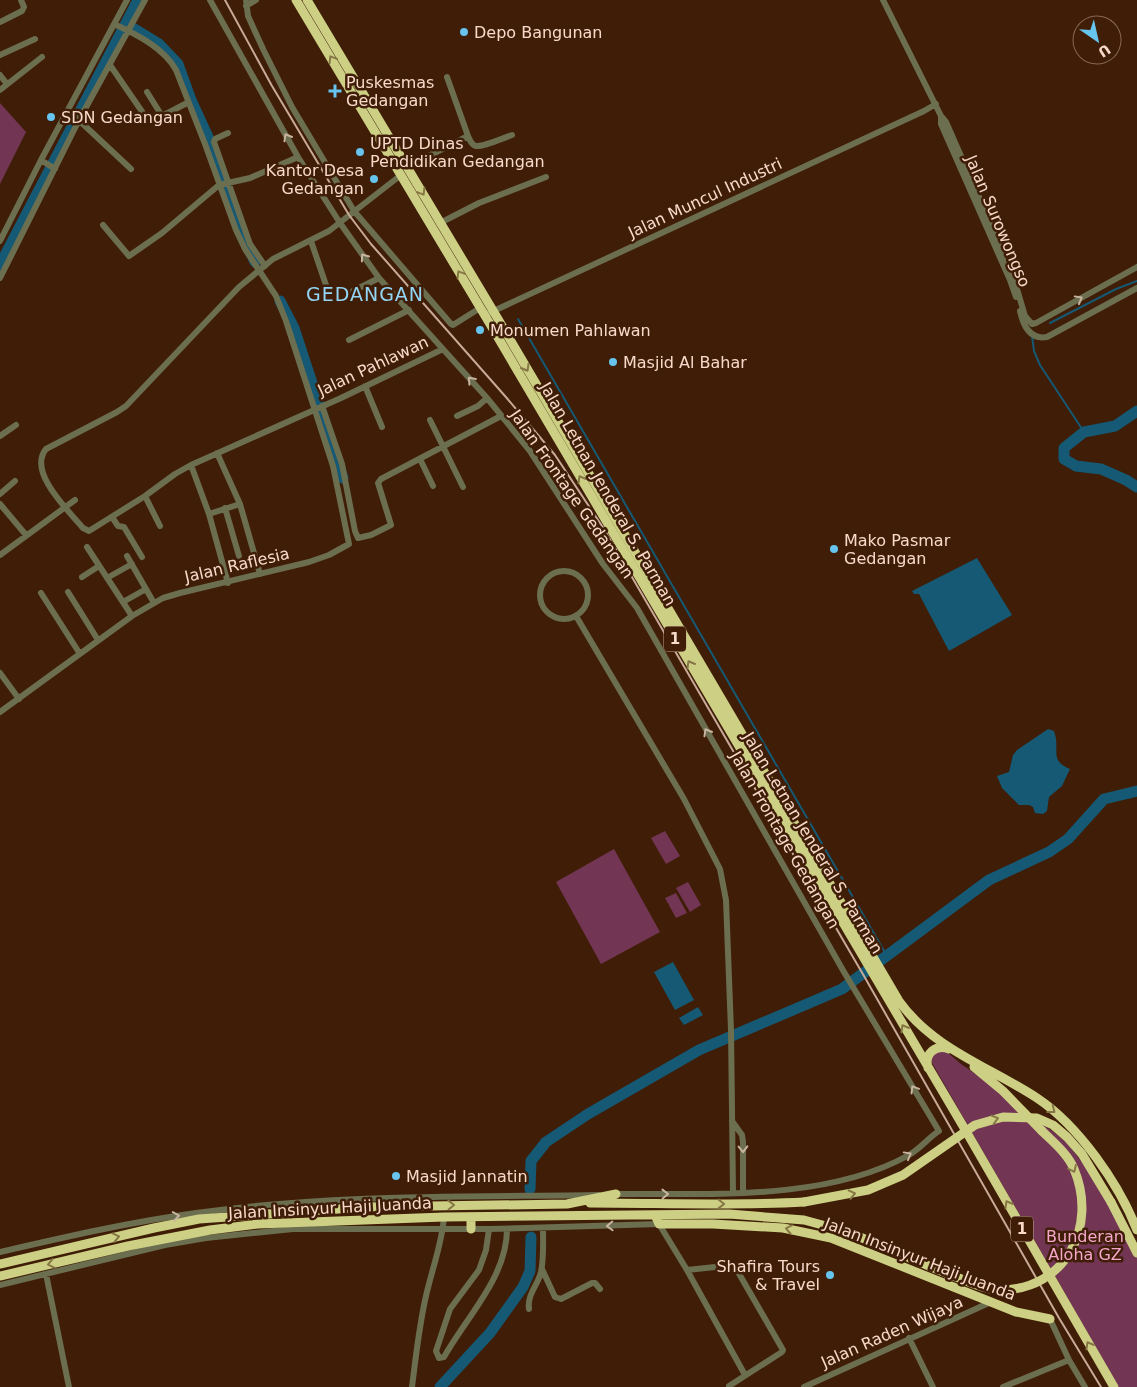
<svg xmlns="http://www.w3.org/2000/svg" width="1137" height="1387" font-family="'DejaVu Sans',sans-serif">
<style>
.green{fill:#723554}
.water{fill:#155974}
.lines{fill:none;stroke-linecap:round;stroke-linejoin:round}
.stream{stroke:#155974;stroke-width:2}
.river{stroke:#155974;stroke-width:11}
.minor{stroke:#6c6e50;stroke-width:6}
.highway{stroke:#cdd084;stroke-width:9}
.rail{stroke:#c9aa99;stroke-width:2}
.highway-bridge{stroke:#cdd084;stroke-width:9}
.oneway{stroke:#867645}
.oneway2{stroke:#c7b4a0}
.poi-dot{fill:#66c4ef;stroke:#3f1d06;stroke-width:2}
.labels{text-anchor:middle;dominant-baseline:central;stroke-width:5;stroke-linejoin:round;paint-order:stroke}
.shield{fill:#3f1d06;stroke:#c0a190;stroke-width:1}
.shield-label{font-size:15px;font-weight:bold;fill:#f8dacb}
.poi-label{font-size:16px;fill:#f8dacb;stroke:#3f1d06;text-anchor:start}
.street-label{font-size:16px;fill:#f8dacb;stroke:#3f1d06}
.park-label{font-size:16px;fill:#f5a7cb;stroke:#3f1d06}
.quarter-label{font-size:19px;letter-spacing:1px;fill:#93d5f5;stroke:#3f1d06}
</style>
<rect width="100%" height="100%" fill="#3f1d06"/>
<!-- green -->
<path class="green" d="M0,103L26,132L0,184Z
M665,831L680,856L666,864L651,838Z
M614,849L660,932L601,964L556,882Z
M688,882L701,905L690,912L676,888Z
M676,893L687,913L676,918L665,898Z
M946,1051L961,1064L983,1079L1064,1140L1093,1175L1137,1256V1387H1119L932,1063V1058L935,1052Z"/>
<!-- water -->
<path class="water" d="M977,558L1012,615L949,651L919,594H914L912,591Z
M1048,729L1054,731C1061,750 1048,760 1070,769L1062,786L1049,797L1047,811L1043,814L1035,813L1033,807L1029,805H1019L1002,788L997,776L1009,772L1013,755L1017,750Z
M673,962L694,1000L675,1010L654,972Z
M698,1007L703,1015L684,1025L679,1018Z"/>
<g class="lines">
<!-- stream -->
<path class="stream" d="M518,319L887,956
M1050,323L1116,289L1137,281
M1032,336L1034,351L1040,365L1084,432"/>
<!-- river -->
<path class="river" d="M131,27L159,44L178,64L191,100L208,137L243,236L255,262
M0,265L138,0
M280,301L294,328L343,478
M1137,411L1115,426L1084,432L1064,448V459L1076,466L1101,469L1126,480L1137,487
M530,1189L531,1161L546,1142L588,1114L699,1050L842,989L989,880L1049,852L1068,839L1104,799L1137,791
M440,1387L490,1333L523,1287L530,1271L531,1237"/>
<!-- minor -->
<path class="minor" d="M210,0L298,157L340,223L379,278L487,398L530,451L603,564L637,608L844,972L939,1131C928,1138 921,1148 909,1155C825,1202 706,1193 611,1194
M246,0L248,16L264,51L292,107L354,211L451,324L453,325L480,308
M883,0L941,116L946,122L1012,272L1025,316L1032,324L1036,323L1137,267
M246,6L256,0
M0,22L22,11L24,7L21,0
M0,55L35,39
M110,65L143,113
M0,75L7,84
M0,90L42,57
M147,92L162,116L187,103
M68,110L131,169
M941,116V124L1010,280L1016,297
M228,133L215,139L214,142L250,244L265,266
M468,136C470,140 471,145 476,146C484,147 503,138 512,135
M41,160L55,169
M407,167L468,136L447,77
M401,175L329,231L273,259L239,287L126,406L117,412L46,449C27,472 69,511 83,528L89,531L145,496L175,474L191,465L341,398L443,349
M440,223L479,203L546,177
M103,225L129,256L162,233L219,185L250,178L298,157
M0,241L41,160L127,0
M311,241L328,291
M0,278L79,120L145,0
M353,291L379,278
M1020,311C1023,325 1030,340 1047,337L1137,288
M485,315L924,111L936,104
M349,340L409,310
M365,386L382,427
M322,406L342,464L355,531L358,538L371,535L391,525L379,486L378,483L381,479L501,416
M457,416L478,406L487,398
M430,420L463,487
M0,436L16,425
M217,453L240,504
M420,459L433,486
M191,465L209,514L228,583
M0,494L15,481
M145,496L160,526
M0,504L26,535
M225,508L239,556
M209,514L240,504L260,574
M112,517L118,526L124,527L142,557
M87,547L132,616
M0,555L75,500
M127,556L154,603
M540 595a24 24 0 1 1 48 0a24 24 0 1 1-48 0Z
M82,577L99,566
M107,578L132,564
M68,592L98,640
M41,593L80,654
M123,602L146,589
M576,616L684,799L720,869L726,900L731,1030L733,1193
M0,673L19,699
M0,712L132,616L163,598L180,593L309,562L329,555L349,544L333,466L286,321L276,296L245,249L236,230L205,144L176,70C164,48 136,34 114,24
M732,1121L742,1135L743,1142V1193
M489,1229L486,1250L479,1270L450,1309L436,1351L439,1358L444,1357C467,1316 507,1277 507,1229
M0,1252C65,1237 130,1222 196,1213C330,1194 464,1197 599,1195
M542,1269L555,1297L561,1299L592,1283H595L600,1289
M687,1270L734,1265L783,1350L782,1352L729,1386
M46,1274L69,1387
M0,1285L165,1245L206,1238L293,1229H489L659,1224L687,1270L745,1375
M529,1309C527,1294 538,1285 541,1272C544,1258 543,1242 543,1228
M1050,1319L1069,1360L1085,1387
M909,1338L933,1387
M412,1387C416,1356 419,1326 426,1296C432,1269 442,1244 444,1217
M804,1387L991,1302
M1003,1387L1069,1360"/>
<!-- highway -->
<path class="highway" d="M296,0L490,324L963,1126L1114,1387
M307,0L498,319L899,1001C933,1049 990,1067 1037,1098C1079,1126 1119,1184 1137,1230
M974,1067L1003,1091L1042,1131
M928,1068C924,1054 935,1044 949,1049
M1111,1202L1137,1253
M590,1203C662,1203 733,1206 804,1202
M655,1215L659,1224H713L783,1228L831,1238L1016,1312L1050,1319
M471,1229V1217
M0,1264L154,1228L199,1219L367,1207L567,1204L616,1194
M0,1276L128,1246L210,1230L258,1224L444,1217L729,1214L804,1220L848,1232"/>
<!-- rail -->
<path class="rail" d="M225,0L272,86L349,215L371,244L505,396L555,455L604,529L864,976L1059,1318L1101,1387"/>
<!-- highway-bridge -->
<path class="highway-bridge" d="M804,1202L868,1190L903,1175L975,1125L1003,1117L1037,1118L1053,1125L1067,1137L1082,1154L1111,1202
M848,1232C884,1247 920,1263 956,1277C969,1282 986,1290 1000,1290C1066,1290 1098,1226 1074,1169C1068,1154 1053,1142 1042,1131"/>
</g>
<!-- one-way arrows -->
<defs><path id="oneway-chevron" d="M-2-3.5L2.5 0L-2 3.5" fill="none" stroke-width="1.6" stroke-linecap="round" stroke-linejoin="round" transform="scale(1.25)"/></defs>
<g class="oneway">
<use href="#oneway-chevron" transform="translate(332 59) rotate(-121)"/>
<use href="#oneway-chevron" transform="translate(422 192) rotate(59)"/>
<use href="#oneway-chevron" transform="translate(460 274) rotate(-121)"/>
<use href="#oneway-chevron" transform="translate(526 368) rotate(60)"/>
<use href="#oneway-chevron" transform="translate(581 479) rotate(-120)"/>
<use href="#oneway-chevron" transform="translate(690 664) rotate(-120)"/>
<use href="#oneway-chevron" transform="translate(904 1028) rotate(-120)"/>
<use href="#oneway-chevron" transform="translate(1052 1110) rotate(38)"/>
<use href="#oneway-chevron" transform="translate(995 1119) rotate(-16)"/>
<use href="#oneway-chevron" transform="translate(1073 1169) rotate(65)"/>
<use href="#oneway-chevron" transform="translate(852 1194) rotate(-13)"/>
<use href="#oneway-chevron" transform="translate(721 1204) rotate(1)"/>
<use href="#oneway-chevron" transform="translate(1008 1204) rotate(-120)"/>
<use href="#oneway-chevron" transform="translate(451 1205) rotate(-1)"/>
<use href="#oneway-chevron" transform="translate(789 1229) rotate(-169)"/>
<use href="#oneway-chevron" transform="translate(116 1237) rotate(-13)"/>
<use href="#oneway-chevron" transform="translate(51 1264) rotate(167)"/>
<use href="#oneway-chevron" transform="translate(1089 1345) rotate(-120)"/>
</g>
<g class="oneway2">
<use href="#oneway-chevron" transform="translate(287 137) rotate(-120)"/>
<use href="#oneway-chevron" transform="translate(364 257) rotate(-125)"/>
<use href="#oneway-chevron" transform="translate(1079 299) rotate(-29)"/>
<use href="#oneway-chevron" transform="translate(471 380) rotate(-132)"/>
<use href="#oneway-chevron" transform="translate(707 732) rotate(-120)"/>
<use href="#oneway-chevron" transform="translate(914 1089) rotate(-121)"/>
<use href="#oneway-chevron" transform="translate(743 1149) rotate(89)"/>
<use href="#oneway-chevron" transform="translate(908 1155) rotate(-29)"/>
<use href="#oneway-chevron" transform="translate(665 1194) rotate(-1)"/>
<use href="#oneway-chevron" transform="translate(176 1216) rotate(-9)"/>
<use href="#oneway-chevron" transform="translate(610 1226) rotate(178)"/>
</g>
<!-- markers -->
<g class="poi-dot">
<circle cx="464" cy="32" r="5"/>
<path d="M332.5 83.5h5v5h5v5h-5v5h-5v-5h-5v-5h5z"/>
<circle cx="51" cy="117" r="5"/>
<circle cx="360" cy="152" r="5"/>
<circle cx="374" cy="179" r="5"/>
<circle cx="480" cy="330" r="5"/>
<circle cx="613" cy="362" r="5"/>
<circle cx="834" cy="549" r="5"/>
<circle cx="396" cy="1176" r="5"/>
<circle cx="830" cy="1275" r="5"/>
</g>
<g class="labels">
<!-- shield labels -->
<g class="shield">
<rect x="664" y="626.5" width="22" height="25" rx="4"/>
<rect x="1011" y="1216.5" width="22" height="25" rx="4"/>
</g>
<g class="shield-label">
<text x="675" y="639">1</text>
<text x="1022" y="1229">1</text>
</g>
<!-- poi labels -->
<g class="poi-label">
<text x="474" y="32">Depo Bangunan</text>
<text x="346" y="82">Puskesmas<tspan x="346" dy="18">Gedangan</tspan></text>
<text x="61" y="117">SDN Gedangan</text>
<text x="370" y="143">UPTD Dinas<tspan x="370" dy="18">Pendidikan Gedangan</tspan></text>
<text x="364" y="170" text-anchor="end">Kantor Desa<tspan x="364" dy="18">Gedangan</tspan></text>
<text x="490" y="330">Monumen Pahlawan</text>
<text x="623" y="362">Masjid Al Bahar</text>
<text x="844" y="540">Mako Pasmar<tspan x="844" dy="18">Gedangan</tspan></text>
<text x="406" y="1176">Masjid Jannatin</text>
<text x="820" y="1266" text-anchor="end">Shafira Tours<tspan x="820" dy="18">&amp; Travel</tspan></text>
</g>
<!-- street labels -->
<g class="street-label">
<text transform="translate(705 198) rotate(-25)">Jalan Muncul Industri</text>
<text transform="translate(998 221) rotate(67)">Jalan Surowongso</text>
<text transform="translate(373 366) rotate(-25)">Jalan Pahlawan</text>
<text transform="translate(572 494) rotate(55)">Jalan Frontage Gedangan</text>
<text transform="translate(608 494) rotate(60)">Jalan Letnan Jenderal S. Parman</text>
<text transform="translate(237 565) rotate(-13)">Jalan Raflesia</text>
<text transform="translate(785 840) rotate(60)">Jalan Frontage Gedangan</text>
<text transform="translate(813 843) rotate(59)">Jalan Letnan Jenderal S. Parman</text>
<text transform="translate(330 1208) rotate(-3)">Jalan Insinyur Haji Juanda</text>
<text transform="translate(920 1259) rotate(21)">Jalan Insinyur Haji Juanda</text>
<text transform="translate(892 1332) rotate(-24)">Jalan Raden Wijaya</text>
</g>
<!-- park labels -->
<g class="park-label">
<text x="1085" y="1236">Bunderan<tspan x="1085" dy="18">Aloha GZ</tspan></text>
</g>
<!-- quarter labels -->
<g class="quarter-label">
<text x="365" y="294">GEDANGAN</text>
</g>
</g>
<!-- north arrow -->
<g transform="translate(1097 40) rotate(146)"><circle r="24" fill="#3f1d06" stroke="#896955"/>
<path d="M0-4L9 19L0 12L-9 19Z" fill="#66c4ef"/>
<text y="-8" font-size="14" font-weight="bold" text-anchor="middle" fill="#f8dacb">U</text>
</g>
</svg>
